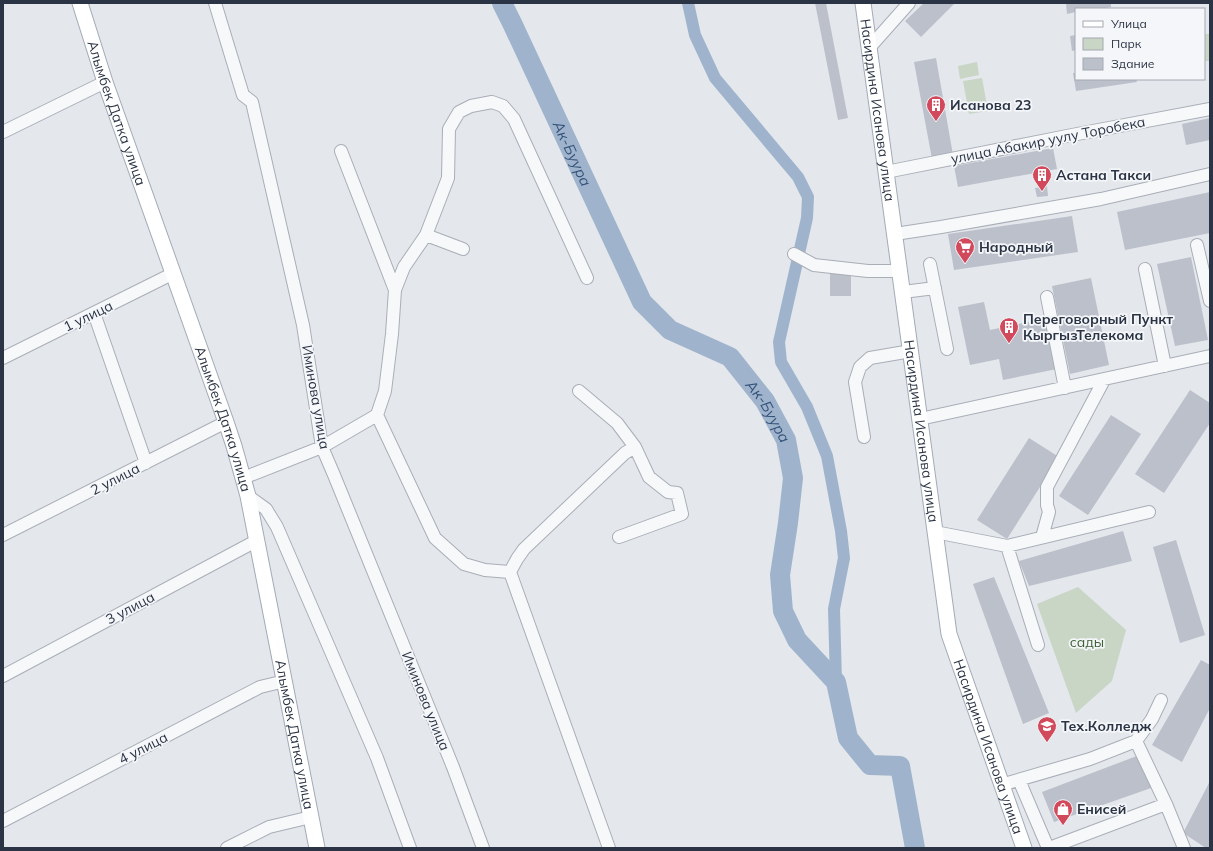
<svg xmlns="http://www.w3.org/2000/svg" width="1213" height="851" font-family="Mulish,sans-serif">
<style>
.green{fill:#c9d6c5}
.lines{fill:none;stroke-linecap:round;stroke-linejoin:round}
.canal{stroke:#9fb4cc;stroke-width:12}
.river{stroke:#9fb4cc;stroke-width:20}
.building{fill:#bbc0ca}
.minor-casing{stroke:#a9aeb7;stroke-width:14}
.major-casing{stroke:#a3abb8;stroke-width:17}
.minor{stroke:#f7f8fa;stroke-width:12}
.major{stroke:#fff;stroke-width:15}
.labels{text-anchor:middle;dominant-baseline:central;stroke-width:3.5;stroke-linejoin:round;paint-order:stroke}
.poi-label{font-size:14px;font-weight:bold;fill:#2b3445;stroke:#f4f6f9;text-anchor:start}
.street-label{font-size:14px;fill:#2b3445;stroke:#f4f6f9}
.park-label{font-size:14px;fill:#3f6138;stroke:#f4f6f9}
.water-label{font-size:15px;font-style:italic;fill:#34527a;stroke:#f4f6f9}
</style>
<rect width="100%" height="100%" fill="#e4e7ec"/>
<!-- green -->
<path class="green" d="M1204,34H1210V61H1204Z
M977,62L979,75L960,79L958,66Z
M982,78L988,111L969,114L963,81Z
M1078,587L1126,630L1112,681L1076,713L1037,604Z"/>
<g class="lines">
<!-- canal -->
<path class="canal" d="M688,3L695,35L715,78L798,177L808,197L807,218L779,342L781,362L807,407L827,456L841,531L844,558L834,609L836,682"/>
<!-- river -->
<path class="river" id="s1" d="M502,3L512,23L642,302L670,330L730,357L765,401L786,440L793,478L788,523L780,575L783,611L797,640L836,682L848,738L870,765L900,766L915,848"/>
</g>
<!-- building -->
<path class="building" d="M815,3H826L848,118L838,120Z
M924,3H955L921,37L905,21Z
M1066,3H1111V7L1100,9H1076V12L1067,14Z
M1076,35V50L1072,51L1070,36Z
M936,58L953,155L932,159L914,62Z
M1073,73H1076V79H1136L1137,82L1076,91Z
M1210,118V140L1186,145L1182,124Z
M1053,148L1057,169L958,187L954,166Z
M1047,186L1048,196L1037,197L1035,188Z
M1210,192V233L1125,250L1117,212Z
M1072,216L1078,252L954,270L948,234Z
M1191,257L1208,340L1175,346L1157,264Z
M830,272H851V296H830Z
M1091,278L1109,365L1070,374L1052,286Z
M984,302L990,330L1047,318L1057,369L1003,380L999,359L970,365L958,307Z
M1190,390L1210,403V423L1164,493L1135,474Z
M1111,415L1141,434L1088,515L1059,496Z
M1029,438L1059,457L1007,539L977,520Z
M1123,531L1132,561L1029,586L1019,561Z
M1176,540L1205,635L1180,643L1153,547Z
M994,577L1049,713L1023,724L973,584Z
M1201,660L1210,665V708L1182,762L1152,745Z
M1142,754L1154,787L1054,822L1042,792Z
M1210,781V848H1206L1183,833Z"/>
<g class="lines">
<defs>
<path id="minor" d="M215,3L243,95L252,102L303,325L322,447L334,475L453,767L483,848
M869,48L909,3
M3,132L105,82
M341,151L395,290
M886,172L1072,135L1210,109
M895,234L941,227L1101,199L1210,174
M426,235L463,249
M1197,245L1210,301
M794,254L814,265L868,271H900
M930,264L947,349
M1145,269L1165,366
M903,292L935,288
M1047,297L1065,388
M94,313L146,463
M3,358L174,273
M579,391L617,423L635,447L649,477L668,492L677,493L682,514L619,537
M377,415L435,538L464,564L485,570L510,572L609,848
M920,419L1210,356
M864,437L855,382L860,367L870,358L911,351
M243,478L322,447L377,415L385,391L392,334L395,290L404,267L426,235L448,178L449,129L459,112L471,106L492,102L503,106L514,119L587,278
M248,496L266,509L277,527L377,758L410,848
M935,532L1007,546L1149,512
M3,535L226,422
M1042,537L1049,512L1047,505V487L1104,380
M1007,546L1038,645
M510,572L517,559L524,549L625,453L635,447
M3,676L256,541
M1136,741L1166,804L1184,848
M1019,780L1048,848
M1001,785L1090,759L1136,741L1152,719L1161,700
M3,821L260,687L285,681
M227,848L269,827L311,817
M1049,848L1166,804"/>
<g id="major">
<path id="s2" d="M80,3L105,82L226,422L234,446L248,496L317,848"/>
<path id="s3" d="M863,3L949,634L1024,848"/>
</g>
</defs>
<!-- minor casing -->
<use href="#minor" class="minor-casing"/>
<!-- major casing -->
<use href="#major" class="major-casing"/>
<!-- minor -->
<use href="#minor" class="minor"/>
<!-- major -->
<use href="#major" class="major"/>
</g>
<!-- icons -->
<defs>
<symbol id="building-pin" viewBox="-11 -11 22 30"><path d="M0 17L-7.5 6A9.5 9.5 0 1 1 7.5 6Z" fill="#d1495b" stroke="#f4f6f9"/><path d="M-4-6H4V6H1V3H-1V6H-4ZM-2.5-4.3h1.7v1.8h-1.7ZM.8-4.3h1.7v1.8H.8ZM-2.5-1h1.7V.8h-1.7ZM.8-1h1.7V.8H.8Z" fill="#fff"/></symbol>
<symbol id="supermarket-pin" viewBox="-11 -11 22 30"><path d="M0 17L-7.5 6A9.5 9.5 0 1 1 7.5 6Z" fill="#d1495b" stroke="#f4f6f9"/><path d="M-6-5.5h2.5l.6 2H6L4.5 2H-2.5L-4.4-4H-6ZM-1.5 3.2a1.3 1.3 0 1 0 .1 0ZM3 3.2a1.3 1.3 0 1 0 .1 0Z" fill="#fff"/></symbol>
<symbol id="university-pin" viewBox="-11 -11 22 30"><path d="M0 17L-7.5 6A9.5 9.5 0 1 1 7.5 6Z" fill="#d1495b" stroke="#f4f6f9"/><path d="M0-5L7-2L0 1L-7-2ZM-4 1L0 2.5L4 1V4Q0 6-4 4Z" fill="#fff"/></symbol>
<symbol id="shop-pin" viewBox="-11 -11 22 30"><path d="M0 17L-7.5 6A9.5 9.5 0 1 1 7.5 6Z" fill="#d1495b" stroke="#f4f6f9"/><path d="M-5-2.5h2.3a2.7 3.5 0 0 1 5.4 0H5L5.5 6h-11ZM-1.5-2.5h3a1.5 2.3 0 0 0-3 0Z" fill="#fff"/></symbol>
</defs>
<g fill-rule="evenodd">
<use href="#building-pin" x="925" y="94" width="22" height="30"/>
<use href="#building-pin" x="1031" y="164" width="22" height="30"/>
<use href="#supermarket-pin" x="954" y="236" width="22" height="30"/>
<use href="#building-pin" x="998" y="316" width="22" height="30"/>
<use href="#university-pin" x="1036" y="715" width="22" height="30"/>
<use href="#shop-pin" x="1052" y="798" width="22" height="30"/>
</g>
<g class="labels">
<!-- poi labels -->
<g class="poi-label">
<text x="950" y="105">Исанова 23</text>
<text x="1056" y="175">Астана Такси</text>
<text x="979" y="247">Народный</text>
<text x="1023" y="319">Переговорный Пункт<tspan x="1023" dy="16">КыргызТелекома</tspan></text>
<text x="1061" y="726">Тех.Колледж</text>
<text x="1077" y="809">Енисей</text>
</g>
<!-- street labels -->
<g class="street-label">
<text stroke="none"><textPath href="#s3" startOffset="108">Насирдина Исанова улица</textPath></text>
<text stroke="none"><textPath href="#s2" startOffset="116">Алымбек Датка улица</textPath></text>
<text transform="translate(1048 140) rotate(-11)">улица Абакир уулу Торобека</text>
<text transform="translate(88 316) rotate(-26)">1 улица</text>
<text transform="translate(316 397) rotate(80)">Иминова улица</text>
<text stroke="none"><textPath href="#s2" startOffset="440">Алымбек Датка улица</textPath></text>
<text stroke="none"><textPath href="#s3" startOffset="432">Насирдина Исанова улица</textPath></text>
<text transform="translate(115 479) rotate(-27)">2 улица</text>
<text transform="translate(130 608) rotate(-28)">3 улица</text>
<text transform="translate(426 701) rotate(68)">Иминова улица</text>
<text stroke="none"><textPath href="#s2" startOffset="764">Алымбек Датка улица</textPath></text>
<text stroke="none"><textPath href="#s3" startOffset="756">Насирдина Исанова улица</textPath></text>
<text transform="translate(143 748) rotate(-27)">4 улица</text>
</g>
<!-- park labels -->
<g class="park-label">
<text x="1087" y="642">сады</text>
</g>
<!-- water labels -->
<g class="water-label">
<text stroke="none"><textPath href="#s1" startOffset="166">Ак-Буура</textPath></text>
<text stroke="none"><textPath href="#s1" startOffset="502">Ак-Буура</textPath></text>
</g>
</g>
<!-- border -->
<rect width="1213" height="851" fill="none" stroke="#2b3445" stroke-width="8"/>
<!-- legend -->
<rect x="1075" y="8" width="130" height="72" fill="#f4f6f9" stroke="#a4a8b1"/>
<rect x="1083" y="21" width="20" height="6" fill="#ffffff" stroke="#a4a8b1"/>
<text x="1111" y="28" font-size="12" fill="#2b3445">Улица</text>
<rect x="1083" y="38" width="20" height="12" fill="#c9d6c5" stroke="#a4a8b1"/>
<text x="1111" y="48" font-size="12" fill="#2b3445">Парк</text>
<rect x="1083" y="58" width="20" height="12" fill="#bbc0ca" stroke="#a4a8b1"/>
<text x="1111" y="68" font-size="12" fill="#2b3445">Здание</text>
</svg>
